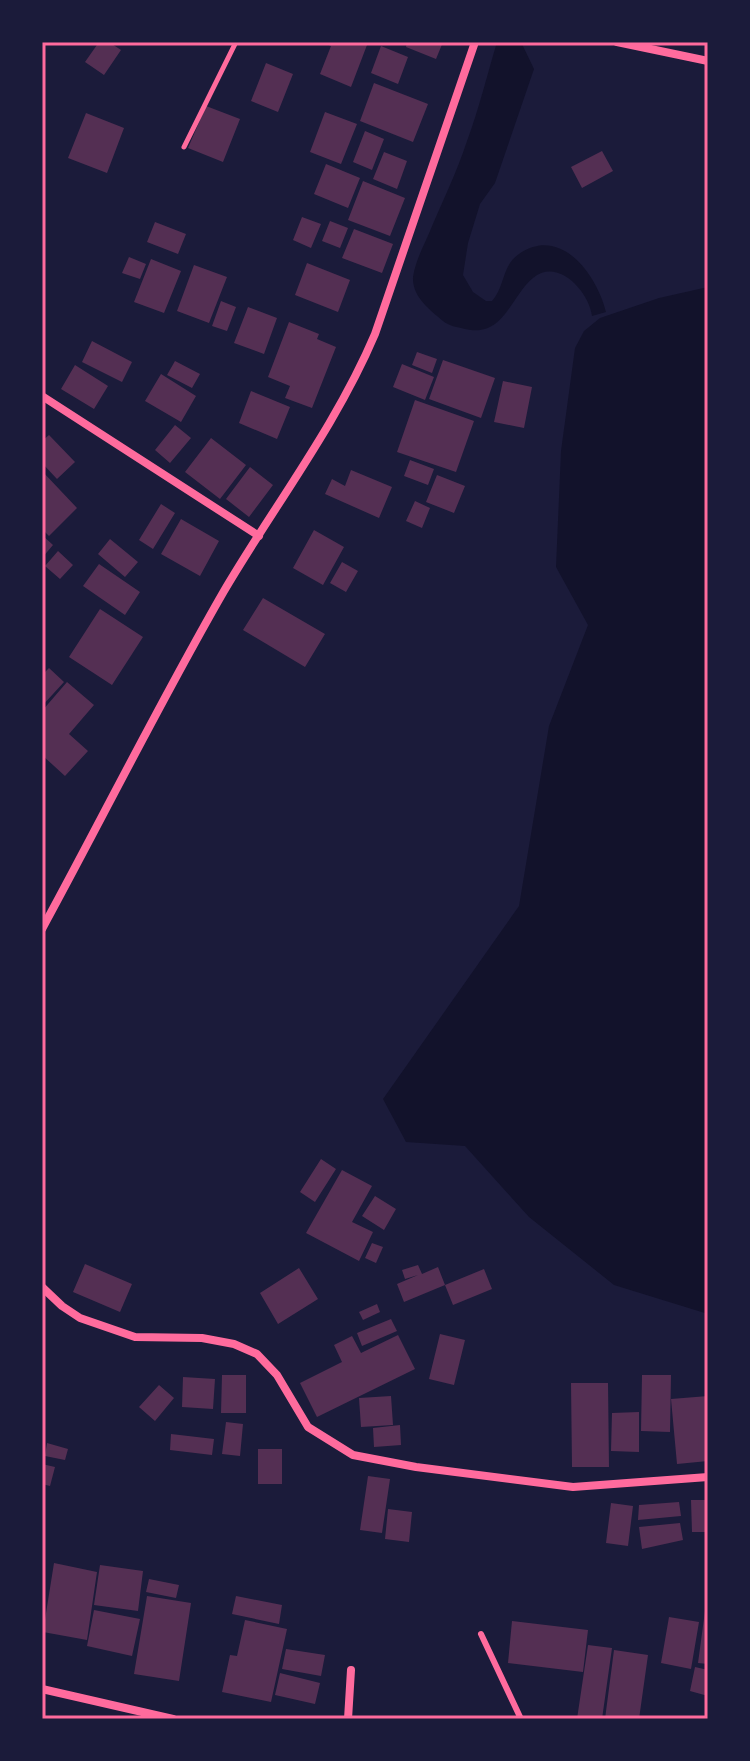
<svg xmlns="http://www.w3.org/2000/svg" width="750" height="1761" font-family="'IBM Plex Sans',sans-serif">
<style>
.water{fill:#12122b}
.building{fill:#542f53}
.lines{fill:none;stroke-linecap:round;stroke-linejoin:round}
.path{stroke:#ff6b9d;stroke-width:5}
.service{stroke:#ff6b9d;stroke-width:6}
.minor{stroke:#ff6b9d;stroke-width:8}
.neatline{fill:none;stroke:#ff6b9d;stroke-width:3}
</style>
<rect width="100%" height="100%" fill="#1b1b3a"/>
<!-- water -->
<path class="water" d="M497,42H521L534,69L495,183L480,204L468,243L463,275L473,292L486,301H492C505,287 502,265 519,254C561,225 597,275 606,312L592,316C589,292 558,257 533,278C510,297 504,338 465,329C457,327 449,326 443,321C430,310 412,297 413,277C415,262 424,245 430,231C442,202 457,172 467,141C479,109 487,75 497,42Z
M708,287V1314L614,1285L529,1217L465,1146L406,1142L383,1099L519,906L549,726L588,625L556,567L561,451L575,348L584,331L600,318L659,298Z"/>
<!-- building -->
<path class="building" d="M99,42H109L121,50L104,75L85,62Z
M322,42H360L367,45L351,87L320,74L331,46Z
M407,42H443L436,59L406,47Z
M381,46L408,57L398,84L371,73Z
M266,63L293,74L278,112L251,101Z
M374,83L428,104L413,142L360,121Z
M206,106L240,119L223,162L188,148Z
M325,112L357,124L341,164L310,152Z
M86,113L124,128L107,173L68,158Z
M365,131L384,139L372,170L353,162Z
M602,151L613,171L582,188L571,167Z
M384,152L407,161L397,189L373,179Z
M326,164L360,178L348,208L314,194Z
M363,181L405,198L390,236L348,220Z
M302,217L321,224L311,248L293,240Z
M330,221L348,228L340,248L322,241Z
M155,222L186,234L178,254L147,242Z
M354,229L393,244L382,273L342,258Z
M129,257L146,264L140,279L122,273Z
M151,259L181,271L164,313L134,302Z
M307,263L350,280L338,312L295,295Z
M194,265L227,277L209,323L177,311Z
M221,301L236,307L227,331L212,326Z
M248,307L277,318L264,354L234,343Z
M289,322L319,334L317,339L336,347L312,408L285,398L290,386L268,377Z
M92,341L132,362L122,382L82,362Z
M417,352L437,359L432,373L412,365Z
M443,360L495,378L481,418L429,399Z
M175,361L200,374L192,388L167,375Z
M402,364L434,377L425,400L393,387Z
M75,365L108,386L94,409L61,389Z
M161,374L196,396L181,422L145,401Z
M503,381L532,387L524,428L494,422Z
M251,391L290,407L277,439L239,423Z
M415,400L474,421L456,472L397,452Z
M175,425L191,438L170,463L155,450Z
M49,435L75,462L57,479L42,463V441Z
M211,438L246,465L220,499L185,472Z
M410,460L434,469L428,485L404,476Z
M250,467L273,485L249,517L226,499Z
M351,470L392,487L379,518L325,494L332,479L345,486Z
M42,471L77,508L49,536L42,529Z
M437,475L465,486L454,513L426,502Z
M415,501L430,508L422,528L406,521Z
M161,504L175,513L153,549L139,540Z
M181,519L219,541L200,576L161,554Z
M314,530L344,547L323,585L293,568Z
M42,535L53,545L42,558Z
M110,539L138,562L125,577L98,554Z
M58,551L73,565L60,579L45,566Z
M342,562L358,571L346,592L330,583Z
M99,564L140,592L125,615L83,586Z
M263,598L325,634L305,667L243,630Z
M100,609L143,637L112,685L69,657Z
M49,668L64,682L42,706V675Z
M67,682L94,705L69,734L88,751L65,776L42,755V711Z
M321,1159L336,1169L315,1202L300,1192Z
M342,1170L372,1186L352,1222L373,1232L359,1261L306,1233Z
M375,1196L396,1209L384,1230L362,1216Z
M372,1243L383,1247L376,1263L365,1258Z
M85,1264L132,1284L120,1312L73,1292Z
M418,1265L422,1274L438,1267L445,1285L404,1302L397,1284L418,1275L405,1279L402,1270Z
M299,1268L318,1299L278,1324L260,1293Z
M484,1269L492,1289L453,1305L445,1285Z
M377,1304L380,1312L363,1320L359,1312Z
M391,1319L397,1331L362,1346L357,1333Z
M440,1334L465,1340L454,1385L429,1379Z
M398,1335L415,1369L317,1417L300,1383L342,1362L334,1345L352,1336L361,1353Z
M222,1375H246V1413H221Z
M642,1375H671L670,1432L641,1431Z
M183,1377L215,1379L213,1409L182,1407Z
M571,1383H608L609,1467H572Z
M159,1385L174,1398L155,1421L139,1407Z
M391,1396L393,1425L361,1427L359,1398Z
M708,1396V1461L677,1464L671,1399Z
M639,1412V1452L611,1451L612,1413Z
M226,1422L243,1424L240,1456L222,1454Z
M400,1425L401,1445L374,1447L373,1428Z
M171,1434L214,1439L212,1455L170,1450Z
M47,1443L68,1449L65,1460L45,1456Z
M258,1449H282V1484H258Z
M42,1464L55,1467L50,1486L42,1484Z
M368,1476L390,1479L382,1533L360,1530Z
M691,1500H708V1532H692Z
M679,1502L681,1516L638,1520L639,1505Z
M611,1503L633,1506L628,1546L606,1543Z
M388,1509L412,1512L409,1542L385,1539Z
M680,1523L683,1540L642,1549L639,1527Z
M54,1563L97,1572L87,1640L43,1632Z
M100,1565L143,1571L138,1611L94,1605Z
M149,1579L179,1585L176,1598L146,1592Z
M147,1596L191,1603L179,1681L134,1674Z
M236,1596L282,1605L279,1624L232,1614Z
M94,1610L140,1619L132,1656L87,1646Z
M705,1611L708,1612V1664L698,1663Z
M669,1617L699,1622L691,1669L661,1663Z
M245,1620L287,1629L271,1702L222,1692L230,1655L237,1656Z
M512,1621L588,1630L583,1672L508,1663Z
M588,1645L612,1648L602,1719H577Z
M286,1649L325,1655L321,1676L282,1669Z
M614,1650L648,1655L639,1719H605Z
M695,1667L708,1670V1696L690,1691Z
M280,1673L320,1683L315,1704L275,1695Z"/>
<g class="lines">
<!-- path -->
<path class="path" d="M184,147L236,42"/>
<!-- service -->
<path class="service" d="M481,1634L521,1719"/>
<!-- minor -->
<path class="minor" d="M617,42L708,61
M42,396L259,536
M42,929C103,817 160,702 224,591C274,506 336,426 375,334L475,42
M42,1287L62,1306L80,1318L135,1337L202,1338L234,1344L257,1354L277,1375L308,1427L353,1455L416,1467L573,1487L708,1477
M42,1689L173,1719
M348,1719L351,1670"/>
</g>
<!-- border -->
<rect width="750" height="1761" fill="none" stroke="#1b1b3a" stroke-width="88"/>
<rect x="44" y="44" width="662" height="1673" class="neatline"/>
</svg>
